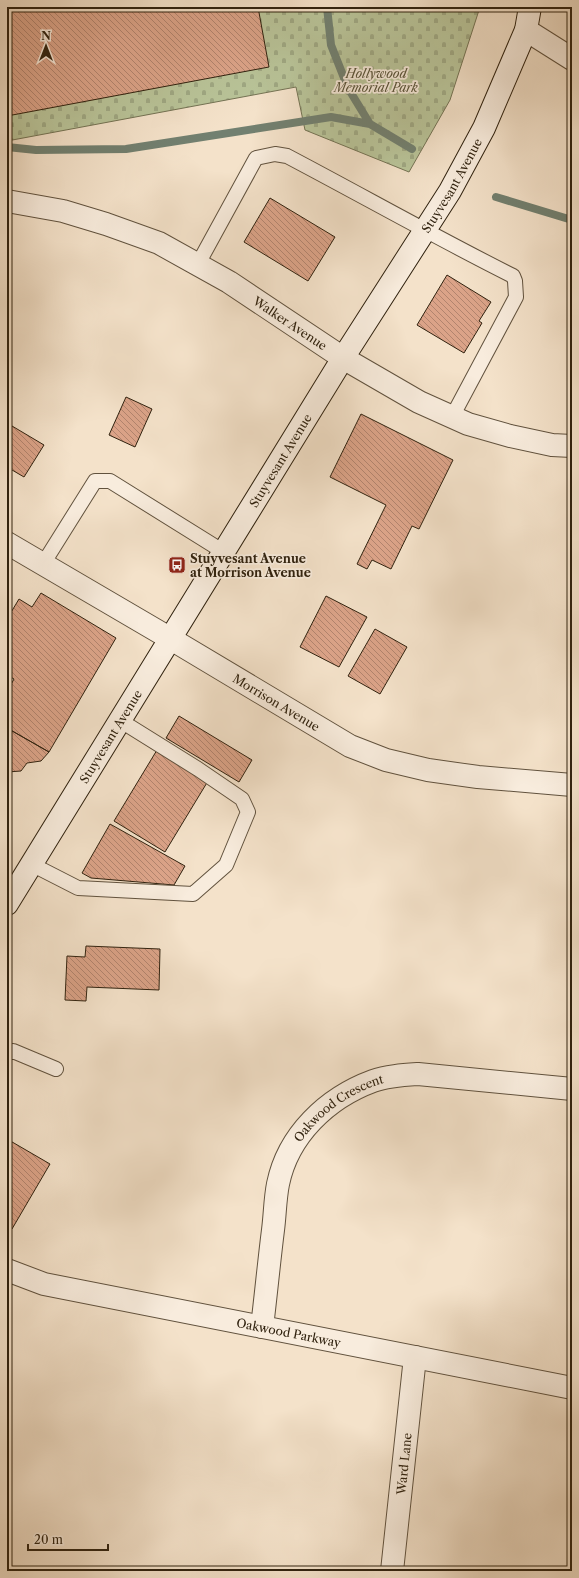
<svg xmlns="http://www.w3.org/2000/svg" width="579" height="1578" font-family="'Libre Caslon Text',serif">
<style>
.cemetery{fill:url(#cemetery-stones);stroke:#747354}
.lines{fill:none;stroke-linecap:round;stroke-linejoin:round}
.stream{stroke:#728070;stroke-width:8}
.building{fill:url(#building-back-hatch);stroke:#30220f}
.service-casing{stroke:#61523e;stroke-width:16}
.minor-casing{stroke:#61523e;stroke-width:24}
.tertiary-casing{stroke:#61523e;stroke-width:24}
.secondary-casing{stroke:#30220f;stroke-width:24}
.service{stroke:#f8ecdd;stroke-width:14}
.minor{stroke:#f8ecdd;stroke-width:22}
.tertiary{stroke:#f8ecdd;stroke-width:22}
.secondary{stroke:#f8ecdd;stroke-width:22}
.labels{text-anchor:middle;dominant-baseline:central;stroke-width:3.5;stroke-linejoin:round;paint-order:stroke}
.park-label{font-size:12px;font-style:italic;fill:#595338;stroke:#f8ecdd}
.street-label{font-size:12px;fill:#30220f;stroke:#f8ecdd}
.poi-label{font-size:12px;font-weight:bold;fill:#30220f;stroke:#f8ecdd;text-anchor:start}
</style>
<defs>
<pattern id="cemetery-stones" width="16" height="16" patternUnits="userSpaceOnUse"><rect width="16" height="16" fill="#b9c499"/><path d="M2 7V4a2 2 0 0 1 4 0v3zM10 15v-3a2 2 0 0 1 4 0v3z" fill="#9fa883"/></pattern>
<pattern id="building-back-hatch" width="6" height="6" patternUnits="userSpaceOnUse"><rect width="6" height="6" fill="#dba388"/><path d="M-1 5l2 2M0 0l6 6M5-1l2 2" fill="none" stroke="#b2846e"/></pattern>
</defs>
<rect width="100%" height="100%" fill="#f4e2ca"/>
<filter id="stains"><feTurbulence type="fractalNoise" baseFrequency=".005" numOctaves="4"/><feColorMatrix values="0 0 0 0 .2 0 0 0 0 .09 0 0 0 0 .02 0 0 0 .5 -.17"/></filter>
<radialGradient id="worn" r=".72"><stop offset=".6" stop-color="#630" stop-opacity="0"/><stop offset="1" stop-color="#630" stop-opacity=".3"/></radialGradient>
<!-- cemetery -->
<path class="cemetery" d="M7,7H480L450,100L409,172L305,130L296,87L7,141Z"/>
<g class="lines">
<!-- stream -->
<path class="stream" d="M327,7L331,45L348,88L370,124L412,149
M7,147L36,150L126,149L331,117L370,124
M496,197L572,220"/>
</g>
<!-- building -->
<path class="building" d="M7,7H258L269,67L7,116Z
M270,198L335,237L308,281L244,242Z
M447,275L491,302L479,321L482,323L464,353L417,325Z
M126,397L152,409L135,447L109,435Z
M361,414L453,460L419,529L412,526L391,569L372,560L367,569L357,564L386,505L330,477Z
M7,423L44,445L24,477L7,467Z
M41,593L116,638L49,752L7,728V692L14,679L7,675V619L19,599L32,607Z
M326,596L367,617L339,667L300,647Z
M375,629L407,647L380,694L348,676Z
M179,716L252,760L239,782L166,738Z
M7,728L49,752L41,761L27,763L21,771L7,772Z
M157,750L208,781L165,852L114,821Z
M110,824L185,866L174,885L91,878L82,873Z
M86,946L160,949L159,990L87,987L86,1001L65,1000L67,956L85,957Z
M7,1139L50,1164L12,1229L7,1226Z"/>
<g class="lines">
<defs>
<path id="service" d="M198,264L256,158L275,154L287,156C363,196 437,238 513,276L515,281L516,297L452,417
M43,564L95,481H110L224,552
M31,864L78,888L193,894L226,865L248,812L242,799L198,769L121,721
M7,1053L13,1051L56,1069"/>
<g id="minor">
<path id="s1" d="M7,201L63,211L106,224L159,243L229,282L343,358L419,402L468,424L510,436L552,445L572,446"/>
<path id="s2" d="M7,543L171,639L350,746L386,760L428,770L478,777L572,785"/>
<path id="s3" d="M7,1270L44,1284L572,1388"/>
<path id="s4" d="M262,1327C266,1294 269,1262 273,1230C275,1215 275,1199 278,1184C288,1135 327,1098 373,1081C387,1076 403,1075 418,1074L572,1089"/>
<path id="s5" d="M392,1571L415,1357"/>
</g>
<path id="tertiary" d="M526,30L572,59"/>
<g id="secondary">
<path id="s6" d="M7,904L343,358L450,191L484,128L526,30L530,7"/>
</g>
</defs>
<!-- service casing -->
<use href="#service" class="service-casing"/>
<!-- minor casing -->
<use href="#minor" class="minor-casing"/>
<!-- tertiary casing -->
<use href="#tertiary" class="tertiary-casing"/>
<!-- secondary casing -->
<use href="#secondary" class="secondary-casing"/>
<!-- service -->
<use href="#service" class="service"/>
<!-- minor -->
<use href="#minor" class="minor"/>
<!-- tertiary -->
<use href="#tertiary" class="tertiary"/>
<!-- secondary -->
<use href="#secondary" class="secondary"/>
</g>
<!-- icons -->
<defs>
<symbol id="bus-square" viewBox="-11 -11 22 22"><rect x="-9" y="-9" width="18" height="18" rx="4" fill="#8f2418" stroke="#f8ecdd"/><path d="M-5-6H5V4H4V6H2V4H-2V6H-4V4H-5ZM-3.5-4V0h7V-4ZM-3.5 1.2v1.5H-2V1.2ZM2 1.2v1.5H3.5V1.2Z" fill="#fff"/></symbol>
</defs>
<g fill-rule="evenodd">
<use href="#bus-square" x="167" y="555" width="20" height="20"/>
</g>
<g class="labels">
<!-- park labels -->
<g class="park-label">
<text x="376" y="73">Hollywood<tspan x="376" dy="14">Memorial Park</tspan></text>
</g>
<!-- street labels -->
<g class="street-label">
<text stroke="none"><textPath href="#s6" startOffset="845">Stuyvesant Avenue</textPath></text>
<text stroke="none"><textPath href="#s1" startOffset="312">Walker Avenue</textPath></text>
<text stroke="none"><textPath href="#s6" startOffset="521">Stuyvesant Avenue</textPath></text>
<text stroke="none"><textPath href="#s2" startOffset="313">Morrison Avenue</textPath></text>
<text stroke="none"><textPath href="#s6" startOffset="197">Stuyvesant Avenue</textPath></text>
<text stroke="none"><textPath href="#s4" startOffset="246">Oakwood Crescent</textPath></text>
<text stroke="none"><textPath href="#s3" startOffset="289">Oakwood Parkway</textPath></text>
<text stroke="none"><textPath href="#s5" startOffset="108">Ward Lane</textPath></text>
</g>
<!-- poi labels -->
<g class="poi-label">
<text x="190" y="558">Stuyvesant Avenue<tspan x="190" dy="14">at Morrison Avenue</tspan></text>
</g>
</g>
<!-- margin -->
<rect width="579" height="1578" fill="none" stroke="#f4e2ca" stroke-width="24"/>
<rect x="8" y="8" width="563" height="1562" fill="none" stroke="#30220f" stroke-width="2"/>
<rect x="12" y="12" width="555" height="1554" fill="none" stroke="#30220f"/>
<!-- north arrow -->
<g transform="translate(46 46)" stroke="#f8ecdd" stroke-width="3" paint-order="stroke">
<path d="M0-3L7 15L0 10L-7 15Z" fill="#30220f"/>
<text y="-6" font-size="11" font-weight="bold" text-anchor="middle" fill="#30220f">N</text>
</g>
<!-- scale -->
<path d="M28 1544v6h80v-6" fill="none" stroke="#30220f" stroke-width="2"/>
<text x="34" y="1544" font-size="12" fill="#30220f" stroke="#f8ecdd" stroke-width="3" paint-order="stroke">20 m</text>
<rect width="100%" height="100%" filter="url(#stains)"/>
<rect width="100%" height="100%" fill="url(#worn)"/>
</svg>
